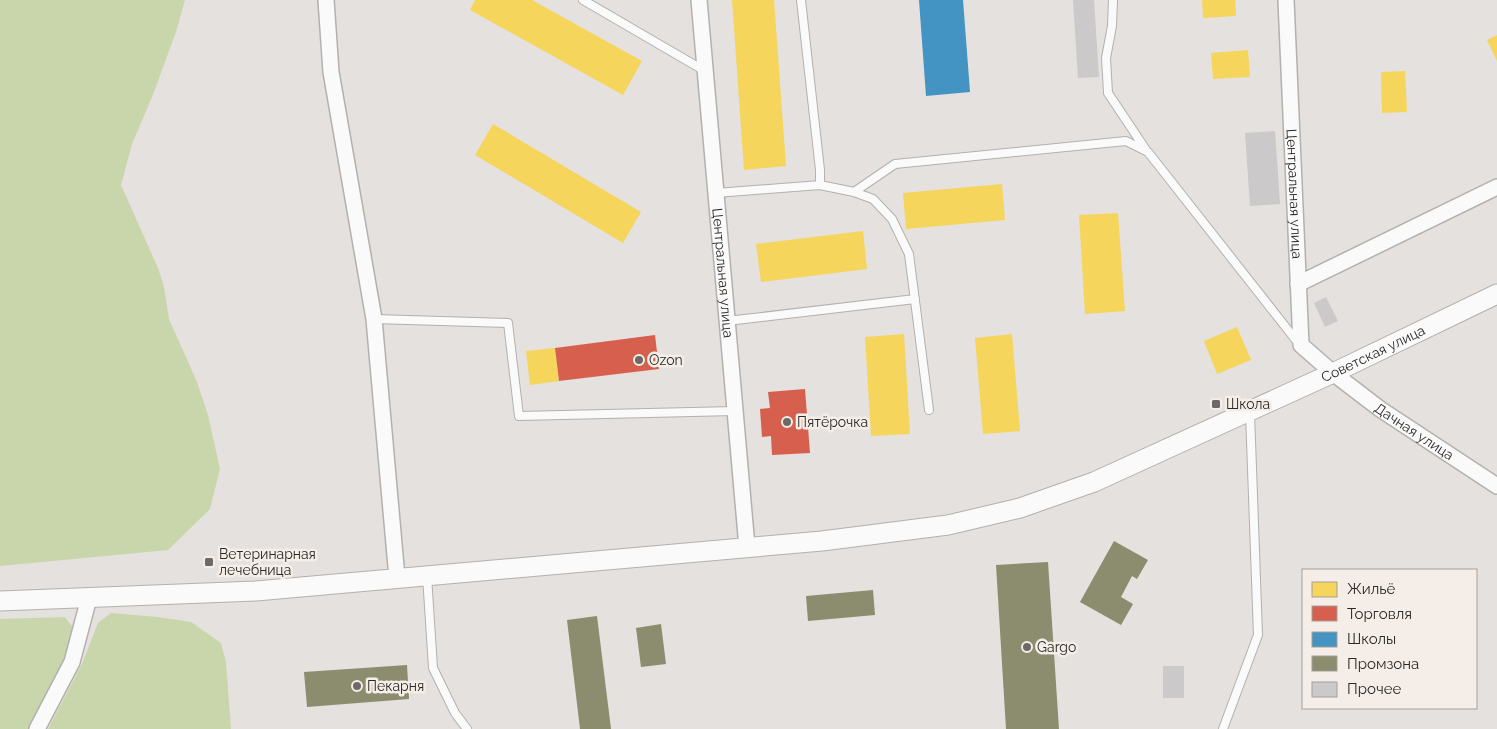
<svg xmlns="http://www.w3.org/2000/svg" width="1497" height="729" font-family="Raleway,sans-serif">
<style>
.green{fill:#c9d6ab}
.homes{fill:#f6d55c}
.shops{fill:#d6604d}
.schools{fill:#4393c3}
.industry{fill:#8c8c6e}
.building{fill:#cbc9c9}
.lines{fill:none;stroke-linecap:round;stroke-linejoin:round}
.service-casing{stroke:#b2b1ae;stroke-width:10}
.minor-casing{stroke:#b2b1ae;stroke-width:18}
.tertiary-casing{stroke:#b2b1ae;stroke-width:21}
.service{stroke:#fbfafa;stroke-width:8}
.minor{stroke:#fbfafa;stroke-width:15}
.tertiary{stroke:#fbfafa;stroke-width:19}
.poi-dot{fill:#6c6967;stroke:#f5eee8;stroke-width:2}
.labels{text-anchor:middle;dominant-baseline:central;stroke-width:5;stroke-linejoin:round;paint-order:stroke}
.street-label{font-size:14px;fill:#2b2927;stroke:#f5eee8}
.poi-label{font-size:14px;fill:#2b2927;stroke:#f5eee8;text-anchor:start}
</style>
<rect width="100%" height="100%" fill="#e4e1de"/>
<!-- green -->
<path class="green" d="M0,0H185L176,32L152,97L132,144L121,185L158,268L164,287L169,319L197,382L208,415L220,469L210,509L168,550L0,566Z
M111,613L158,617L191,622L221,643L226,662L231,729H48L82,664L98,623Z
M65,617L74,629L67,661L31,729H0V619Z"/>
<!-- homes -->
<path class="homes" d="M475,0H532L642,61L623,95L470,10Z
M732,0H774L786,166L744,170Z
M1202,0H1235L1236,16L1203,18Z
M1497,35V61L1487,40Z
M1248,50L1250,77L1213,79L1211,53Z
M1405,71L1407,112L1382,113L1381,72Z
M493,124L641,212L623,243L475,155Z
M1002,184L1005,220L906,229L903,193Z
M1118,213L1125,311L1085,314L1079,215Z
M863,231L867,269L761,282L756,244Z
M1237,327L1251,360L1217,374L1204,341Z
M904,334L910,434L871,436L865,337Z
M1012,334L1020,431L983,434L975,338Z
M555,348L559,381L530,385L526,351Z"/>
<!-- shops -->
<path class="shops" d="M655,335L659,369L559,381L555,348Z
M805,389L810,453L772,455L771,436L762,437L760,409L770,408L768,392Z"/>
<!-- schools -->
<path class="schools" d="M919,0H963L970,92L926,96Z"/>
<!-- industry -->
<path class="industry" d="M1114,541L1148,560L1137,579L1132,576L1121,597L1133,604L1121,625L1080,602Z
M1048,562L1059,729H1006L996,565Z
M873,590L875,615L808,621L806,596Z
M597,616L611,729H580L567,620Z
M661,624L666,664L641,667L636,628Z
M407,665L409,699L307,707L304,672Z"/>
<!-- building -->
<path class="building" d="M1073,0H1094L1099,77L1078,78Z
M1275,131L1280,204L1250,206L1245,133Z
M1326,297L1338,321L1325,327L1314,303Z
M1163,666H1184V698H1163Z"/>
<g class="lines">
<defs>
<path id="service" d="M583,0L705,71
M801,0L820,170V185L854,192L873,199L892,219L909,254L929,410
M1113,0L1112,26L1106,58L1108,93L1146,150
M854,192L895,164L1126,141L1148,152L1299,344
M716,193L820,185
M374,319L508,323L519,416L735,411
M727,321L915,299
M427,576L433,668L455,713L467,729
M1223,729L1258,635L1250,413"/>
<g id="minor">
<path d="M326,0L331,72L374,319L397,578"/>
<path id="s1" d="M699,0L747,547"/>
<path id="s2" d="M1286,0L1301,345L1333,373L1380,409L1497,486"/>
<path d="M1298,284L1497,187"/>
<path d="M37,729L72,662L89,598"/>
</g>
<g id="tertiary">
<path id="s3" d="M0,601L256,591L822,541L948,525L1020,508L1094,482L1333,373L1497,294"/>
</g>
</defs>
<!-- service casing -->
<use href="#service" class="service-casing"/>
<!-- minor casing -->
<use href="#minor" class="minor-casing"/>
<!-- tertiary casing -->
<use href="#tertiary" class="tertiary-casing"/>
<!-- service -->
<use href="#service" class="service"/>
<!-- minor -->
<use href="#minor" class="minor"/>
<!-- tertiary -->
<use href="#tertiary" class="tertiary"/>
</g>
<!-- markers -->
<g class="poi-dot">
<circle cx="639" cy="360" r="5"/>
<rect x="1211" y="399" width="10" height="10" rx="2.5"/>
<circle cx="787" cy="422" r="5"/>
<rect x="204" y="557" width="10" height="10" rx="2.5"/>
<circle cx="1027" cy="647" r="5"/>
<circle cx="357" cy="686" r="5"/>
</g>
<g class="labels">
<!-- street labels -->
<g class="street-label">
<text stroke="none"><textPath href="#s2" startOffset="194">Центральная улица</textPath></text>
<text stroke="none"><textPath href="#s1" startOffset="274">Центральная улица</textPath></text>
<text stroke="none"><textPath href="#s3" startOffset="1411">Советская улица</textPath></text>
<text stroke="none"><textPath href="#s2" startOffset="488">Дачная улица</textPath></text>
</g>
<!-- poi labels -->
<g class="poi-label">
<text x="649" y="360">Ozon</text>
<text x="1226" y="404">Школа</text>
<text x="797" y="422">Пятёрочка</text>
<text x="219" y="554">Ветеринарная<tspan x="219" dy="16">лечебница</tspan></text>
<text x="1037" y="647">Gargo</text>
<text x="367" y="686">Пекарня</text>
</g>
</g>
<!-- legend -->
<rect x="1302" y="569" width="175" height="140" fill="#f5eee8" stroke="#a49f9b"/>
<rect x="1312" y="582" width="25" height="15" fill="#f6d55c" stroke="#a49f9b"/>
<text x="1347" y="594" font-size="15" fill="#2b2927">Жильё</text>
<rect x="1312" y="606" width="25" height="15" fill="#d6604d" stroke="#a49f9b"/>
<text x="1347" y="619" font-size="15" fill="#2b2927">Торговля</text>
<rect x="1312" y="632" width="25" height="15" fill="#4393c3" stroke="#a49f9b"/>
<text x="1347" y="644" font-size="15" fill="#2b2927">Школы</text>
<rect x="1312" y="656" width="25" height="15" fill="#8c8c6e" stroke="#a49f9b"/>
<text x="1347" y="669" font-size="15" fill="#2b2927">Промзона</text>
<rect x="1312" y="682" width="25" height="15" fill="#cbc9c9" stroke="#a49f9b"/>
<text x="1347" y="694" font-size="15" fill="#2b2927">Прочее</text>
</svg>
